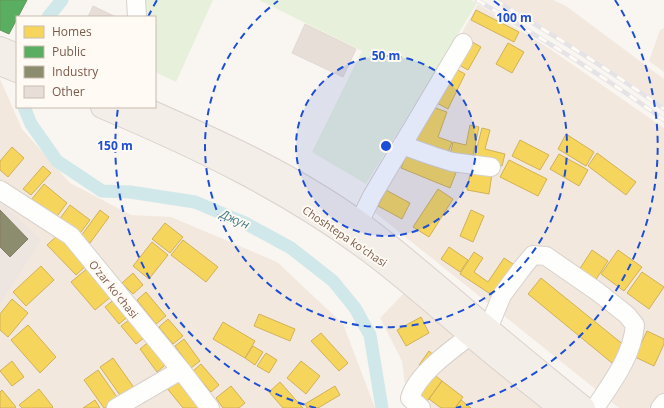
<svg xmlns="http://www.w3.org/2000/svg" width="664" height="408" font-family="'Open Sans',sans-serif">
<style>
.residential{fill:#f2e8de}
.industrial{fill:#ede5e0}
.green{fill:#e7f0db}
.homes{fill:#f6d55c;stroke:#d1b158}
.public{fill:#5aae61;stroke:#64955b}
.industry{fill:#8c8c6e;stroke:#877e64}
.lines{fill:none;stroke-linecap:round;stroke-linejoin:round}
.canal{stroke:#d0e8ea;stroke-width:13}
.building{fill:#e6ded7;stroke:#e2d8d2}
.minor-casing{stroke:#d7d1cb;stroke-width:20}
.major-casing{stroke:#dad1cc;stroke-width:24}
.minor{stroke:#fefefd;stroke-width:18}
.major{stroke:#f3eee8;stroke-width:22}
.rail-casing{stroke:#e6e3e7;stroke-width:4.5}
.rail{stroke:#fffaf3;stroke-width:3;stroke-dasharray:9;stroke-linecap:butt}
.ring{fill:none;stroke:#1d4ed8;stroke-width:2;stroke-dasharray:7 5}
.labels{text-anchor:middle;dominant-baseline:central;stroke-width:4;stroke-linejoin:round;paint-order:stroke}
.street-label{font-size:11px;fill:#7a5c4d;stroke:#fffaf3}
.water-label{font-size:12px;font-style:italic;fill:#437c86;stroke:#fffaf3}
.centre{fill:#1d4ed8;stroke:#fffaf3;stroke-width:2}
.ring-label{font-size:12px;text-anchor:middle;font-weight:bold;fill:#1d4ed8;stroke:#fffaf3;stroke-width:4;stroke-linejoin:round;paint-order:stroke}
</style>
<rect width="100%" height="100%" fill="#f9f5f0"/>
<!-- residential -->
<path class="residential" d="M492,0H553L566,6L664,79V107L631,83Z
M478,4L550,49L664,128V408H619L363,203L400,144Z
M664,28V72L649,61L660,30Z
M0,79L22,129L70,183L131,215L171,217L277,262L343,324L375,408H0Z
M406,291L542,408H416L407,401L402,361L380,318Z"/>
<!-- industrial -->
<path class="industrial" d="M0,201L41,240L0,304Z"/>
<!-- green -->
<path class="green" d="M140,0H213L176,82L155,72V17H142Z
M259,0H471L477,3L366,184L312,152L362,51Z"/>
<!-- homes -->
<path class="homes" d="M476,10L519,32L514,42L471,20Z
M467,39L481,47L468,70L454,62Z
M508,43L524,52L512,73L496,64Z
M452,67L465,74L448,109L435,102Z
M427,105L447,112L438,137L452,142L446,158L413,146Z
M470,125L479,127L472,160L450,155L453,142L466,145Z
M482,128L490,130L485,149L505,154L502,166L474,159Z
M566,134L594,152L586,166L558,149Z
M520,140L549,155L540,170L512,156Z
M12,147L24,158L8,177L0,170V161Z
M408,151L457,170L450,188L401,168Z
M597,153L636,182L626,195L588,166Z
M559,154L588,170L579,186L550,169Z
M509,160L547,179L538,196L500,177Z
M43,166L51,173L31,195L23,189Z
M471,169L492,173L489,194L467,190Z
M44,184L67,203L55,219L31,200Z
M438,189L453,199L429,237L413,227Z
M386,190L410,203L402,219L378,206Z
M70,205L90,220L78,236L58,221Z
M100,210L109,217L90,243L81,236Z
M471,210L484,216L473,242L460,236Z
M165,223L183,237L170,253L152,239Z
M59,234L88,264L76,275L47,245Z
M183,240L218,267L206,282L171,255Z
M152,242L168,255L149,279L133,266Z
M449,247L468,260L460,272L441,259Z
M592,250L608,261L593,284L577,273Z
M618,250L642,267L624,291L601,274Z
M474,252L483,258L474,272L488,282L504,258L516,266L495,297L460,274Z
M41,266L54,280L26,306L13,292Z
M89,267L113,295L95,310L71,282Z
M642,272L664,287L649,309L627,293Z
M133,273L143,285L133,294L122,283Z
M541,278L625,346L612,363L528,294Z
M146,292L166,316L156,324L137,300Z
M117,297L131,314L119,324L105,307Z
M12,299L28,313L8,337L0,330V314Z
M259,314L295,329L290,341L254,326Z
M133,317L148,335L136,344L121,326Z
M421,317L429,333L406,346L397,330Z
M168,319L183,336L173,344L159,327Z
M223,322L255,341L245,358L213,339Z
M28,325L56,357L40,373L11,340Z
M647,331L664,339V344L654,366L635,357Z
M321,333L348,363L339,371L311,341Z
M184,339L200,361L191,368L175,346Z
M151,340L169,362L157,372L140,349Z
M253,346L263,352L255,365L245,358Z
M429,351L436,357L426,370L419,365Z
M266,353L277,360L269,373L257,366Z
M113,358L135,389L122,398L100,367Z
M12,361L24,377L12,386L0,371Z
M301,361L320,376L306,394L287,378Z
M201,364L219,385L211,392L193,371Z
M98,370L119,400L108,408H104L84,380Z
M432,373L442,381L425,404L414,396Z
M179,377L203,408H183L166,387Z
M442,381L463,397L455,408H441L429,399Z
M280,382L303,408H283L269,392Z
M231,386L245,403L239,408H223L216,398Z
M335,386L340,395L318,408H307L305,404Z
M39,389L53,407L52,408H22L19,405Z
M2,390L16,407L14,408H0V392Z
M95,400L100,408H83Z
M461,400L471,408H455Z"/>
<!-- public -->
<path class="public" d="M0,0H27L9,34L0,30Z"/>
<!-- industry -->
<path class="industry" d="M0,210L28,239L10,257L0,247Z"/>
<g class="lines">
<!-- canal -->
<path class="canal" d="M48,17L62,0
M24,107L31,124L57,161L102,191L130,192L195,202L245,223L291,248L333,281L355,308L370,335L382,408"/>
</g>
<!-- building -->
<path class="building" d="M93,6L116,17H88Z
M305,24L356,49L343,77L292,53Z"/>
<g class="lines">
<defs>
<path id="minor" d="M136,0L137,17
M402,145L433,156L452,162L491,167
M0,190L71,236L181,370L210,408
M359,223L372,196L463,43
M488,329L502,295L523,267L533,255L546,256L598,292L627,315L635,325C632,357 612,382 595,408
M116,408L181,370
M421,408L410,398C417,374 451,350 471,335
M660,408L664,403"/>
<path id="major" d="M0,48L17,55
M0,64L17,71
M102,107C197,147 291,192 374,255C411,283 445,314 481,344C507,366 534,387 560,408
M141,107C216,140 293,174 360,223C402,254 440,288 479,321C514,351 549,379 584,408"/>
</defs>
<!-- minor casing -->
<use href="#minor" class="minor-casing"/>
<!-- major casing -->
<use href="#major" class="major-casing"/>
<!-- minor -->
<use href="#minor" class="minor"/>
<!-- major -->
<use href="#major" class="major"/>
<defs>
<path id="rail" d="M477,0C541,38 604,76 664,120
M495,0C553,35 610,70 664,109"/>
</defs>
<!-- rail casing -->
<use href="#rail" class="rail-casing"/>
<!-- rail -->
<use href="#rail" class="rail"/>
</g>
<!-- distance rings -->
<circle cx="386" cy="146" r="90" fill="#1d4ed8" fill-opacity=".12"/>
<g class="ring">
<circle cx="386" cy="146" r="90"/>
<path d="M494 1A181 181 0 1 1 278 1"/>
<path d="M316 408A271 271 0 0 1 118 108M148 17A271 271 0 0 1 157 0M615 0A271 271 0 0 1 456 408"/>
</g>
<g class="labels">
<!-- street labels -->
<g class="street-label">
<text transform="translate(345 236) rotate(34)">Choshtepa ko'chasi</text>
<text transform="translate(114 289) rotate(51)">O'zar ko'chasi</text>
</g>
<!-- water labels -->
<g class="water-label">
<text transform="translate(235 219) rotate(24)">Джун</text>
</g>
</g>
<circle cx="386" cy="146" r="6" class="centre"/>
<g class="ring-label">
<text x="514" y="22">100 m</text>
<text x="386" y="60">50 m</text>
<text x="115" y="150">150 m</text>
</g>
<!-- legend -->
<rect x="16" y="16" width="140" height="92" fill="#fffaf3" stroke="#cabbb1"/>
<rect x="24" y="26" width="20" height="12" fill="#f6d55c" stroke="#cabbb1"/>
<text x="52" y="36" font-size="12" fill="#7a5c4d">Homes</text>
<rect x="24" y="46" width="20" height="12" fill="#5aae61" stroke="#cabbb1"/>
<text x="52" y="56" font-size="12" fill="#7a5c4d">Public</text>
<rect x="24" y="66" width="20" height="12" fill="#8c8c6e" stroke="#cabbb1"/>
<text x="52" y="76" font-size="12" fill="#7a5c4d">Industry</text>
<rect x="24" y="86" width="20" height="12" fill="#e6ded7" stroke="#cabbb1"/>
<text x="52" y="96" font-size="12" fill="#7a5c4d">Other</text>
</svg>
